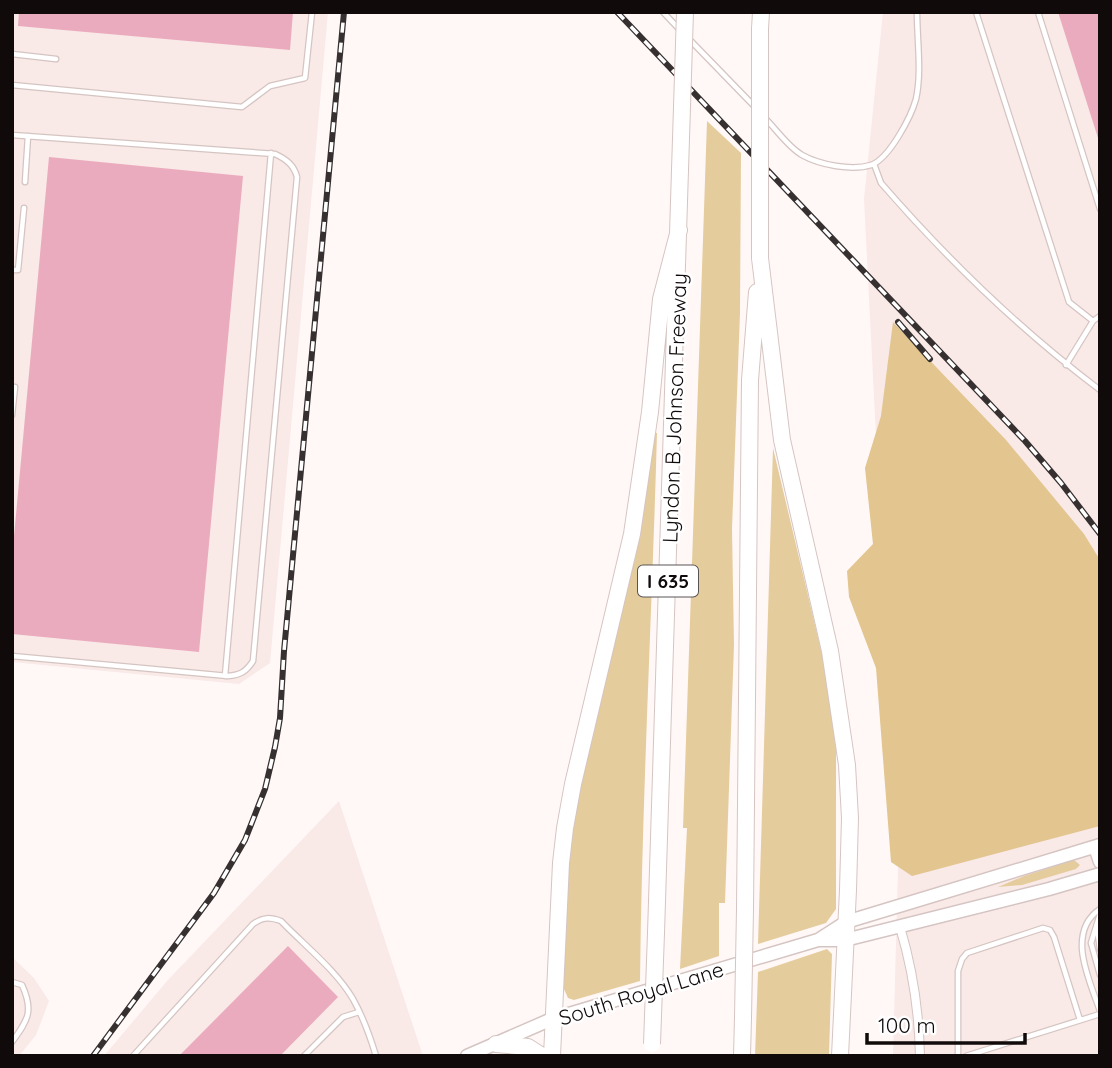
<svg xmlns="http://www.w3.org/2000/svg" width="1112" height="1068" font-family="Quicksand,sans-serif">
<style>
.built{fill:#f9e9e7}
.green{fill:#e5cc9d}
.forest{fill:#e2c58f}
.building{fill:#ebabbe}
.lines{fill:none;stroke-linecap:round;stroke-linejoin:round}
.lane-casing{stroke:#d5c5c2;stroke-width:7}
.street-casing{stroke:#d5c5c2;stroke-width:10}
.secondary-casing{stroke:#d5c5c2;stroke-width:15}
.highway-casing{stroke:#d5c5c2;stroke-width:18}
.lane{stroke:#fff;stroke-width:4.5}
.street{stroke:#fff;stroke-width:8}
.secondary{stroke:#fff;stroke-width:12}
.highway{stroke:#fff;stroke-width:16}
.rail-casing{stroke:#363030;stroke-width:6}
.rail{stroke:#fff;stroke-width:3.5;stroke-dasharray:10;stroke-linecap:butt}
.highway-bridge-casing{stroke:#d5c5c2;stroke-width:18;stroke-linecap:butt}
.highway-bridge{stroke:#fff;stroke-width:16}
.labels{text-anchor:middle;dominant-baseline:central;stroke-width:5;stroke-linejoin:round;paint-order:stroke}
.shield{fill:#fff;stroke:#585454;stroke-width:2}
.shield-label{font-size:19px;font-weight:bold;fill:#100a0a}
.street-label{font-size:21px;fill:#100a0a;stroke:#fff}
</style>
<rect width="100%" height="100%" fill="#fff8f7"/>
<!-- built -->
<path class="built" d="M12,12H328L270,663L239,684L12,662Z
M883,12H1100V1056H893L898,869L864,199Z
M339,801L423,1056H104L167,981Z
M12,957L34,978L49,1001L36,1035L19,1056H12Z"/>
<!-- green -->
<path class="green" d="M707,121L741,153L740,313L732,529L734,645L725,903H719V956L680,969L687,828H683Z
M652,432L657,433C652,615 642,798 640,981L574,1000L568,998L563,987L566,875L573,806Z
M773,448L825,667L836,748V909L826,923L758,944Z
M1074,860L1080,865L1076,869L1022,885L998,887L1024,876Z
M827,949L832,954L829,1056H755L758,972Z"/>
<!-- forest -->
<path class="forest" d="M893,322L1006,440L1084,534L1100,560V826L912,876L891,862L876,668L849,597L847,571L873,544L865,468L881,416Z"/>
<!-- building -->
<path class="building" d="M19,12H293L290,50L18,26Z
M1058,12H1100V138H1098Z
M49,157L243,176L199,652L12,634V558Z
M288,946L338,997L280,1056H179Z"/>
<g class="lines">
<defs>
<path id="lane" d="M663,12L680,30
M976,12L1069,302L1093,321
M1038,12L1100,209
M689,39L756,108
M12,54L56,59
M12,85L242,107L270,86L305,78L312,12
M764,117C776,129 788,147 802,155C820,165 852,171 871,165C889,159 911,117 916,99C922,72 917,40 917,12
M12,135L275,154C286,159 294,165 297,177L253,661C246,672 240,675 228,676L12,656
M874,164L881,183C947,259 1019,329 1100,390
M25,182L28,136
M12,270H18L24,208
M1066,365L1093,321L1100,316
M12,387H15L12,415
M225,676L271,153
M1100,909C1065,933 1090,981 1100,1011
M1100,914L1091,943L1100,975
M1097,928L1100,949
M12,982L22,985C34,1011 28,1020 12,1042
M133,1056L253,924C263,917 270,917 281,921C305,946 336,970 353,999C363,1017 370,1036 376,1056
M304,1056L343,1017L359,1012
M958,1056V971L962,959L967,953L1043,928L1050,930L1054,937L1080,1020
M966,1056L1100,1014"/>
<path id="street" d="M900,927C913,970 919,1011 920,1056"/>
<path id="secondary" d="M1095,847L1100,862
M818,940H845L1049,889L1100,874
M467,1056L552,1019L818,940L846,922L1100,845"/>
<path id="highway" d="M760,29L761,12
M760,258L782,440L830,651L847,765L850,818L848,890L840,1056
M745,909L750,380L757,292
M656,933L680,170
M496,1044L528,1047L542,1056
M552,1056L561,863L565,828L573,784L632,534L650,412L661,299L679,230
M742,1056L743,1017"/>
</defs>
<!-- lane casing -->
<use href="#lane" class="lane-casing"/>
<!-- street casing -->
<use href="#street" class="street-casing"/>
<!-- secondary casing -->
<use href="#secondary" class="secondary-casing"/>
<!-- highway casing -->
<use href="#highway" class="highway-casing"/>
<!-- lane -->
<use href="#lane" class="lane"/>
<!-- street -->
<use href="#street" class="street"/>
<!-- secondary -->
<use href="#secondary" class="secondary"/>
<!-- highway -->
<use href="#highway" class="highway"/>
<defs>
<path id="rail" d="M617,12L1025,441L1061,483L1100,534
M898,322L930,359
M93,1056L214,893L245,840L265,789L275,747L280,718L284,651L344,12"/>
</defs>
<!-- rail casing -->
<use href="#rail" class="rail-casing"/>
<!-- rail -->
<use href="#rail" class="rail"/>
<defs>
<path id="highway-bridge" d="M760,29V258
M680,170L685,12
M743,1017L745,909
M652,1044L656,933"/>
</defs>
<!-- highway-bridge casing -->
<use href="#highway-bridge" class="highway-bridge-casing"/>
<!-- highway-bridge -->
<use href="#highway-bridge" class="highway-bridge"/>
</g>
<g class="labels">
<!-- shield labels -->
<rect class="shield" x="638" y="565.5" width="60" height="31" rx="5"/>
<g class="shield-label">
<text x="668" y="581">I 635</text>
</g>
<!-- street labels -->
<g class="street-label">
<text transform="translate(674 408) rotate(-88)">Lyndon B Johnson Freeway</text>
<text transform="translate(641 993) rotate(-17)">South Royal Lane</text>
</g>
</g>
<!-- border -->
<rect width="1112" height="1068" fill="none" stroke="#100a0a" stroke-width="28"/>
<!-- scale -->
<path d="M867 1033v10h158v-10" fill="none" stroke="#100a0a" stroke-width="3.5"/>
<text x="878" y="1033" font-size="21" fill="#100a0a" stroke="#ffffff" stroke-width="5" paint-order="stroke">100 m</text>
</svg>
